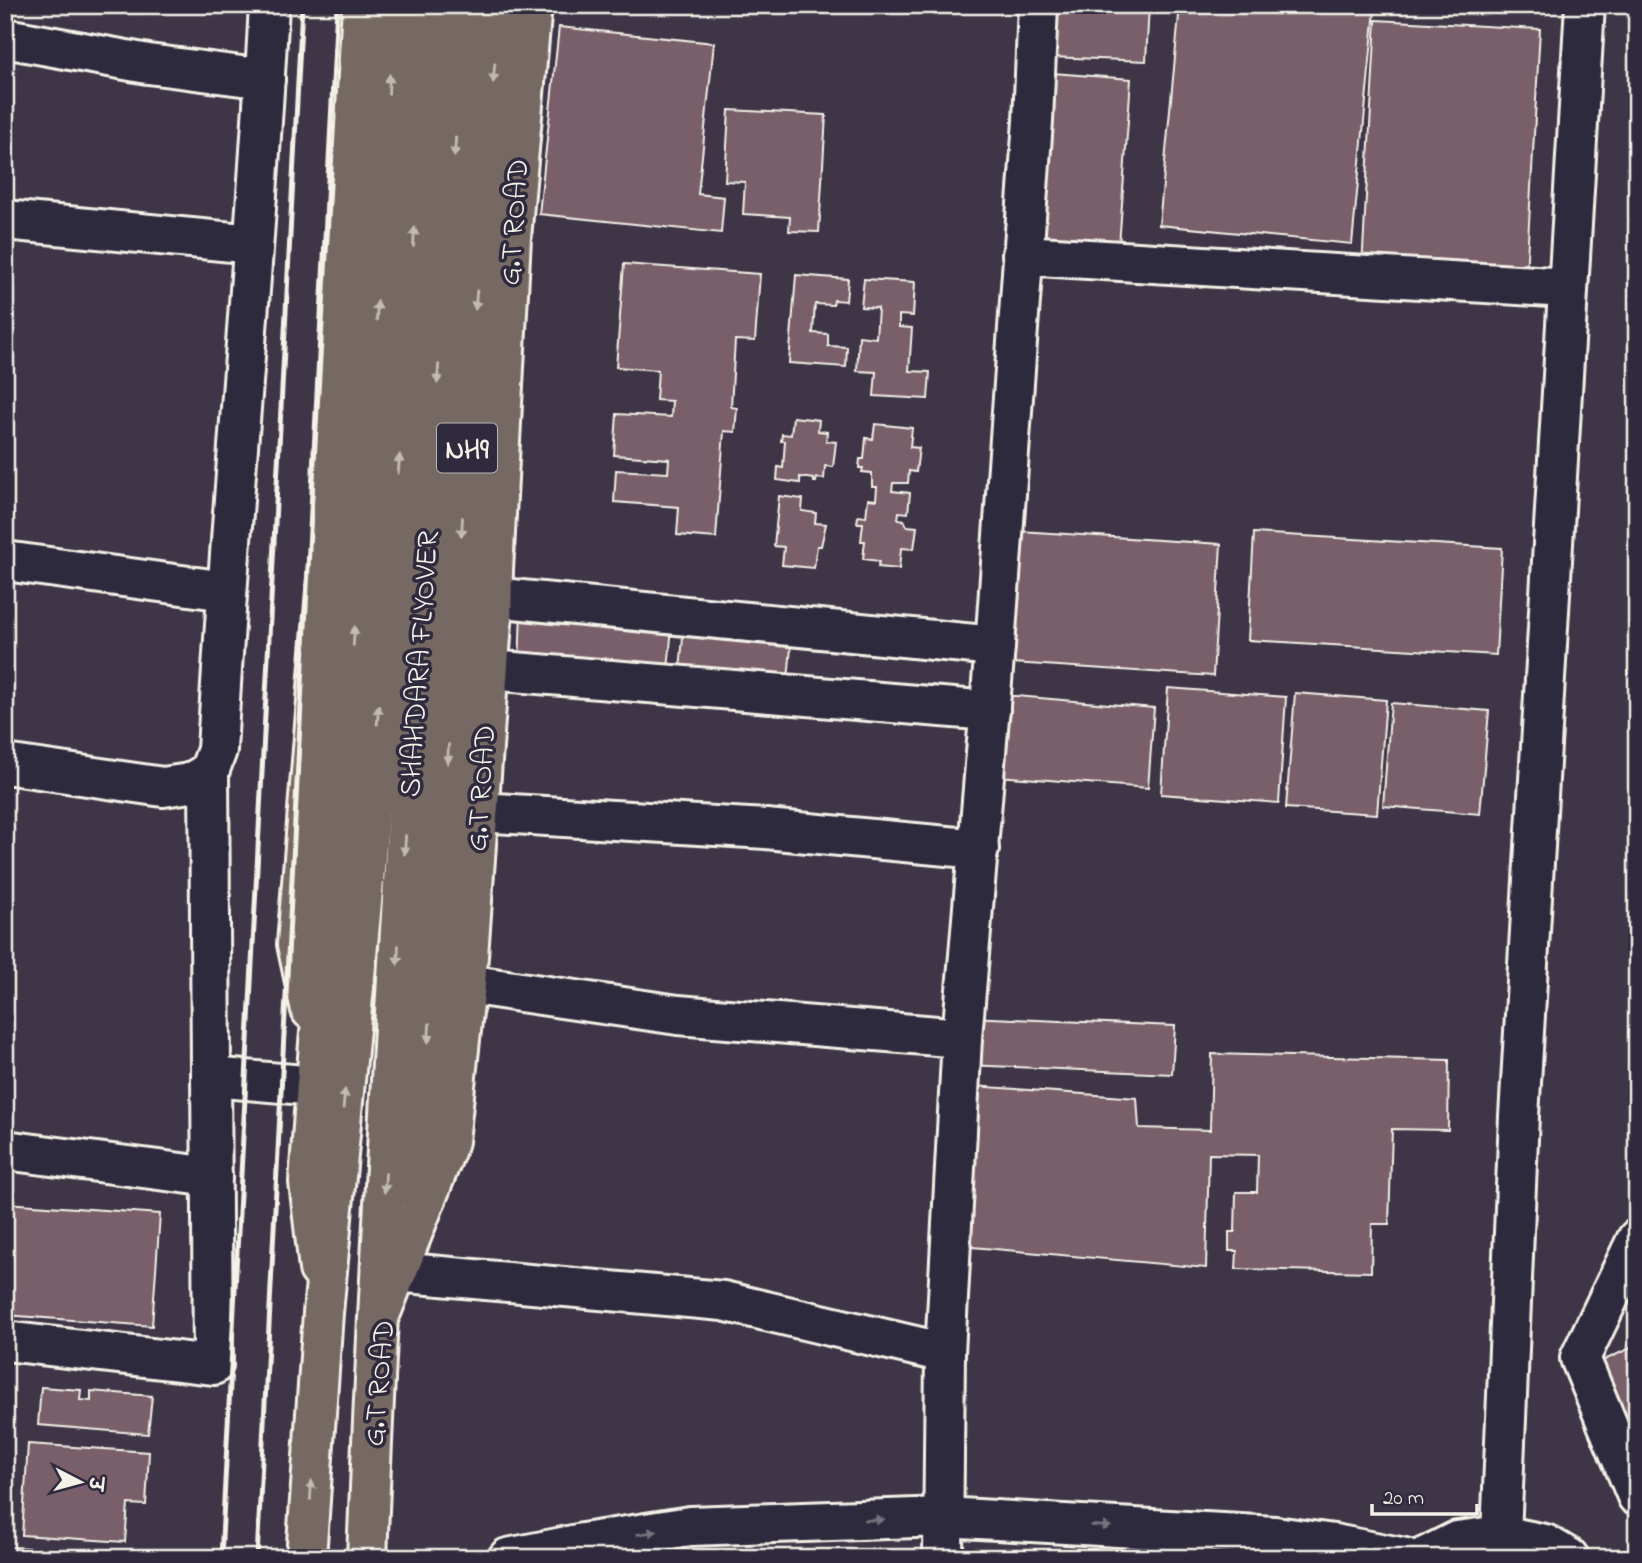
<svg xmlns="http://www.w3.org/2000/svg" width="1642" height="1563" viewBox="0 0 1642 1563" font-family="'Indie Flower','Playpen Sans Deva',sans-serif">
	<rect width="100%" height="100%" fill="#3e3546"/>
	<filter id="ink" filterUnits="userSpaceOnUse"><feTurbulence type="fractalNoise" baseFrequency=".0143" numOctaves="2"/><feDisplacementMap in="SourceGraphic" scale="14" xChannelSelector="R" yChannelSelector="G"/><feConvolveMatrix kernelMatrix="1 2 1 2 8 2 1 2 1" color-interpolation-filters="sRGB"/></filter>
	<g filter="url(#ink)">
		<g fill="#785f6a" stroke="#f4f1e8" stroke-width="2">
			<path d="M1054 5H1149L1146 61 1051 57Z"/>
			<path d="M1180 5H1335L1375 9 1352 244 1159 225Z"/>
			<path d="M1376 20 1540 29 1526 276 1362 267Z"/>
			<path d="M559 27 714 43 698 194 724 197 721 233 539 214Z"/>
			<path d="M1039 72 1131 79 1119 246 1028 239Z"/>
			<path d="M729 110 826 115 819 232 789 231 790 217 743 214 745 182 725 181Z"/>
			<path d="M624 264 760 274 755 341 735 340 731 407 737 408 735 432 724 431 716 538 677 535 679 507 614 502 616 470 668 473 669 459 614 455 617 414 671 417 672 401 656 400 658 370 616 367Z"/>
			<path d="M796 275 848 279 846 301 834 300 833 305 815 304 813 333 828 334V346L847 347 846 367 789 363Z"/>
			<path d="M864 279 915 282 913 316 899 315V327L912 328 909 371 930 372 928 399 874 396 876 372 857 371 859 336 876 338 878 308 861 307Z"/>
			<path d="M793 417 819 420 818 431 827 432 826 441 836 442 833 467 825 466 824 479 817 478 816 482H814V479L800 477V483L777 480 778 467 783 468 785 441H781L782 434 791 435Z"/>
			<path d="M875 424 912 428 910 447 919 448 916 472 909 471 908 483H893L892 491 910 493 908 513 899 512 898 519 904 520 907 526 917 527 914 549 901 548 899 569 878 567 879 561 863 559 865 541H861L863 523H857L858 516 866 517 868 499 876 500 877 487H872V473L862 472 863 468H859L860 459H864L866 438 873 439Z"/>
			<path d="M779 496 803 499 802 511 816 513 815 523 826 524 821 546H817L814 568 782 565 784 547 774 546Z"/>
			<path d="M1004 530 1221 544 1213 676 995 662Z"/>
			<path d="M1254 533 1502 548 1496 655 1248 640Z"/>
			<path d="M521 609 673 615 667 681 519 668Z"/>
			<path d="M684 626 792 636 787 691 679 681Z"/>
			<path d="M1168 688 1286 697 1279 803 1161 794Z"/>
			<path d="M1295 693 1386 700 1377 814 1286 808Z"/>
			<path d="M1004 695 1154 708 1148 788 998 776Z"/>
			<path d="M1391 703 1489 711 1480 814 1383 806Z"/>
			<path d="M968 1017 1175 1026 1172 1074 966 1065Z"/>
			<path d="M1212 1054 1449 1060 1448 1130 1392 1129 1389 1224H1372L1371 1272 1236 1269 1237 1251H1229V1232H1235L1236 1192H1257L1258 1155 1209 1154 1206 1268 961 1246 974 1086 1137 1098 1139 1128 1210 1130Z"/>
			<path d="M5 1203 160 1214 152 1326 5 1315Z"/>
			<path d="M1637 1345V1438L1602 1361Z"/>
			<path d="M41 1387 81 1390 80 1400 91 1401V1391L152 1396 148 1434 38 1425Z"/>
			<path d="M28 1444 149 1452 146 1505 128 1504 125 1542 22 1535Z"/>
			<path d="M13 1547 156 1556V1558H13Z"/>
		</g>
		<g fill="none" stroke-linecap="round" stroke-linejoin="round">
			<defs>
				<g id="minor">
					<path d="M5 38 148 64 265 79"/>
					<path d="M5 220 253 244"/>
					<path d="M1022 255 1568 288"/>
					<path d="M5 561 226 591"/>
					<path d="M492 597 995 646"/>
					<path d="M489 670 990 711"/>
					<path d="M5 764 163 787 190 783 209 772"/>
					<path d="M478 812 766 829 979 849"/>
					<path d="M466 984 678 1015 962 1038"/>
					<path d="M211 1077 316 1086"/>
					<path d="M5 1150 212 1177"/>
					<path d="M1637 1239 1580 1358 1637 1496"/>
					<path d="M396 1272 723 1301 945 1353"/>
					<path d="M5 1341 213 1365 209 772 217 750C231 501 256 254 269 5"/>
					<path d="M1501 1535 1519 1116 1585 5"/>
					<path d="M508 1558 583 1543 690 1526 944 1517 1275 1536 1334 1544 1405 1558"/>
					<path d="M943 1558 945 1353 962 1038 995 646 1033 121 1038 5"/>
					<path d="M1423 1558 1457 1541 1501 1535 1545 1544 1569 1558"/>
				</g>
				<g id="major">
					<path d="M311 1010 297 944 333 505 362 5"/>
					<path d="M417 1192 440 891 474 330 500 5"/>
					<path d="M319 1269 309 1182 319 1043 336 875 375 345 393 5"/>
					<path d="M382 1310 449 1141 466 984 492 622 493 570 511 238 532 5"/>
				</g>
				<g id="highway">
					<path d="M306 1558 323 1313 364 881 406 386 428 5"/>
					<path d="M367 1558C388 1040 427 522 465 5"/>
				</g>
			</defs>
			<use href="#minor" stroke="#f4f1e8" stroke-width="44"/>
			<use href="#major" stroke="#f4f1e8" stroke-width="44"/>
			<use href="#highway" stroke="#f4f1e8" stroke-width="44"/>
			<use href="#minor" stroke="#2f2a3d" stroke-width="38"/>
			<use href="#major" stroke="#766964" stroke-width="38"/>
			<use href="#highway" stroke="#766964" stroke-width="38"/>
			<g stroke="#f4f1e8" stroke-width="5">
				<path d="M221 1558 302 5"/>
				<path d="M257 1558 337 5"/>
			</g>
		</g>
		<defs><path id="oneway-solid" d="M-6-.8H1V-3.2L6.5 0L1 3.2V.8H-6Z" transform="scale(1.75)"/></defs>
		<g fill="#c2bbb3">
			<use href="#oneway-solid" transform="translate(494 73) rotate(95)"/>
			<use href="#oneway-solid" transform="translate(389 84) rotate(-87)"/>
			<use href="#oneway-solid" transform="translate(455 147) rotate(94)"/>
			<use href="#oneway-solid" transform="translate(414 237) rotate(-87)"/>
			<use href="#oneway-solid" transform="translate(476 300) rotate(95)"/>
			<use href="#oneway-solid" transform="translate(377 311) rotate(-87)"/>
			<use href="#oneway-solid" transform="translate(438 374) rotate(94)"/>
			<use href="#oneway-solid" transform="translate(399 464) rotate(-85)"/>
			<use href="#oneway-solid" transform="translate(462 527) rotate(93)"/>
			<use href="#oneway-solid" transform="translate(354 636) rotate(-86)"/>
			<use href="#oneway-solid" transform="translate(378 715) rotate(-85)"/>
			<use href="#oneway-solid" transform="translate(448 754) rotate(93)"/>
			<use href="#oneway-solid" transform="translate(405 845) rotate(94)"/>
			<use href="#oneway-solid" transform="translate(398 955) rotate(93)"/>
			<use href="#oneway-solid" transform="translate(429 1033) rotate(94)"/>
			<use href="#oneway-solid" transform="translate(344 1099) rotate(-85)"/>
			<use href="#oneway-solid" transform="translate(385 1183) rotate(93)"/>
			<use href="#oneway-solid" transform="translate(311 1490) rotate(-86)"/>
		</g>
		<g fill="#747079">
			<use href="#oneway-solid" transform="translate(874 1520) rotate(-2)"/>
			<use href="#oneway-solid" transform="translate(1101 1526) rotate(3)"/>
			<use href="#oneway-solid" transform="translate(647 1533) rotate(-9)"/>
		</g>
	</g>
	<g text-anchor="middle" stroke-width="7" stroke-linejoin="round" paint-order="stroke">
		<rect fill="#2f2a3d" stroke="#b9b5b5" stroke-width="2" x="437" y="423.5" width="60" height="49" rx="5"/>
		<g font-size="28" font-weight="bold" fill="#f4f1e8">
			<text x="467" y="458">NH9</text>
		</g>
		<g font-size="30" fill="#f4f1e8" stroke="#2f2a3d">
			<text transform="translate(513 222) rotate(-86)" y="10">G.T ROAD</text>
			<text transform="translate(418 664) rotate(-86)" y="10">SHAHDARA FLYOVER</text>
			<text transform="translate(480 788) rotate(-86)" y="10">G.T ROAD</text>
			<text transform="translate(378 1383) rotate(-85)" y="10">G.T ROAD</text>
		</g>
	</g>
	<rect width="1642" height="1563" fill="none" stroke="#2f2a3d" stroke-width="28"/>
	<rect x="14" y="14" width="1614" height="1535" fill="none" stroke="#f4f1e8" stroke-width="2.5" filter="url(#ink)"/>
	<g transform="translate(80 1482) rotate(96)" stroke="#2f2a3d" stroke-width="5" paint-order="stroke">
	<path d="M0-5L12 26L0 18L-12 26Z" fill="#f4f1e8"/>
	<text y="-10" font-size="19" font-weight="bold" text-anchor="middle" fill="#f4f1e8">उ</text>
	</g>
	<path d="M1372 1504v10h105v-10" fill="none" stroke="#f4f1e8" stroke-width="3.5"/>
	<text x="1383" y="1504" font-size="21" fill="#f4f1e8" stroke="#2f2a3d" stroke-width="5" paint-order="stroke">20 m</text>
</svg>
